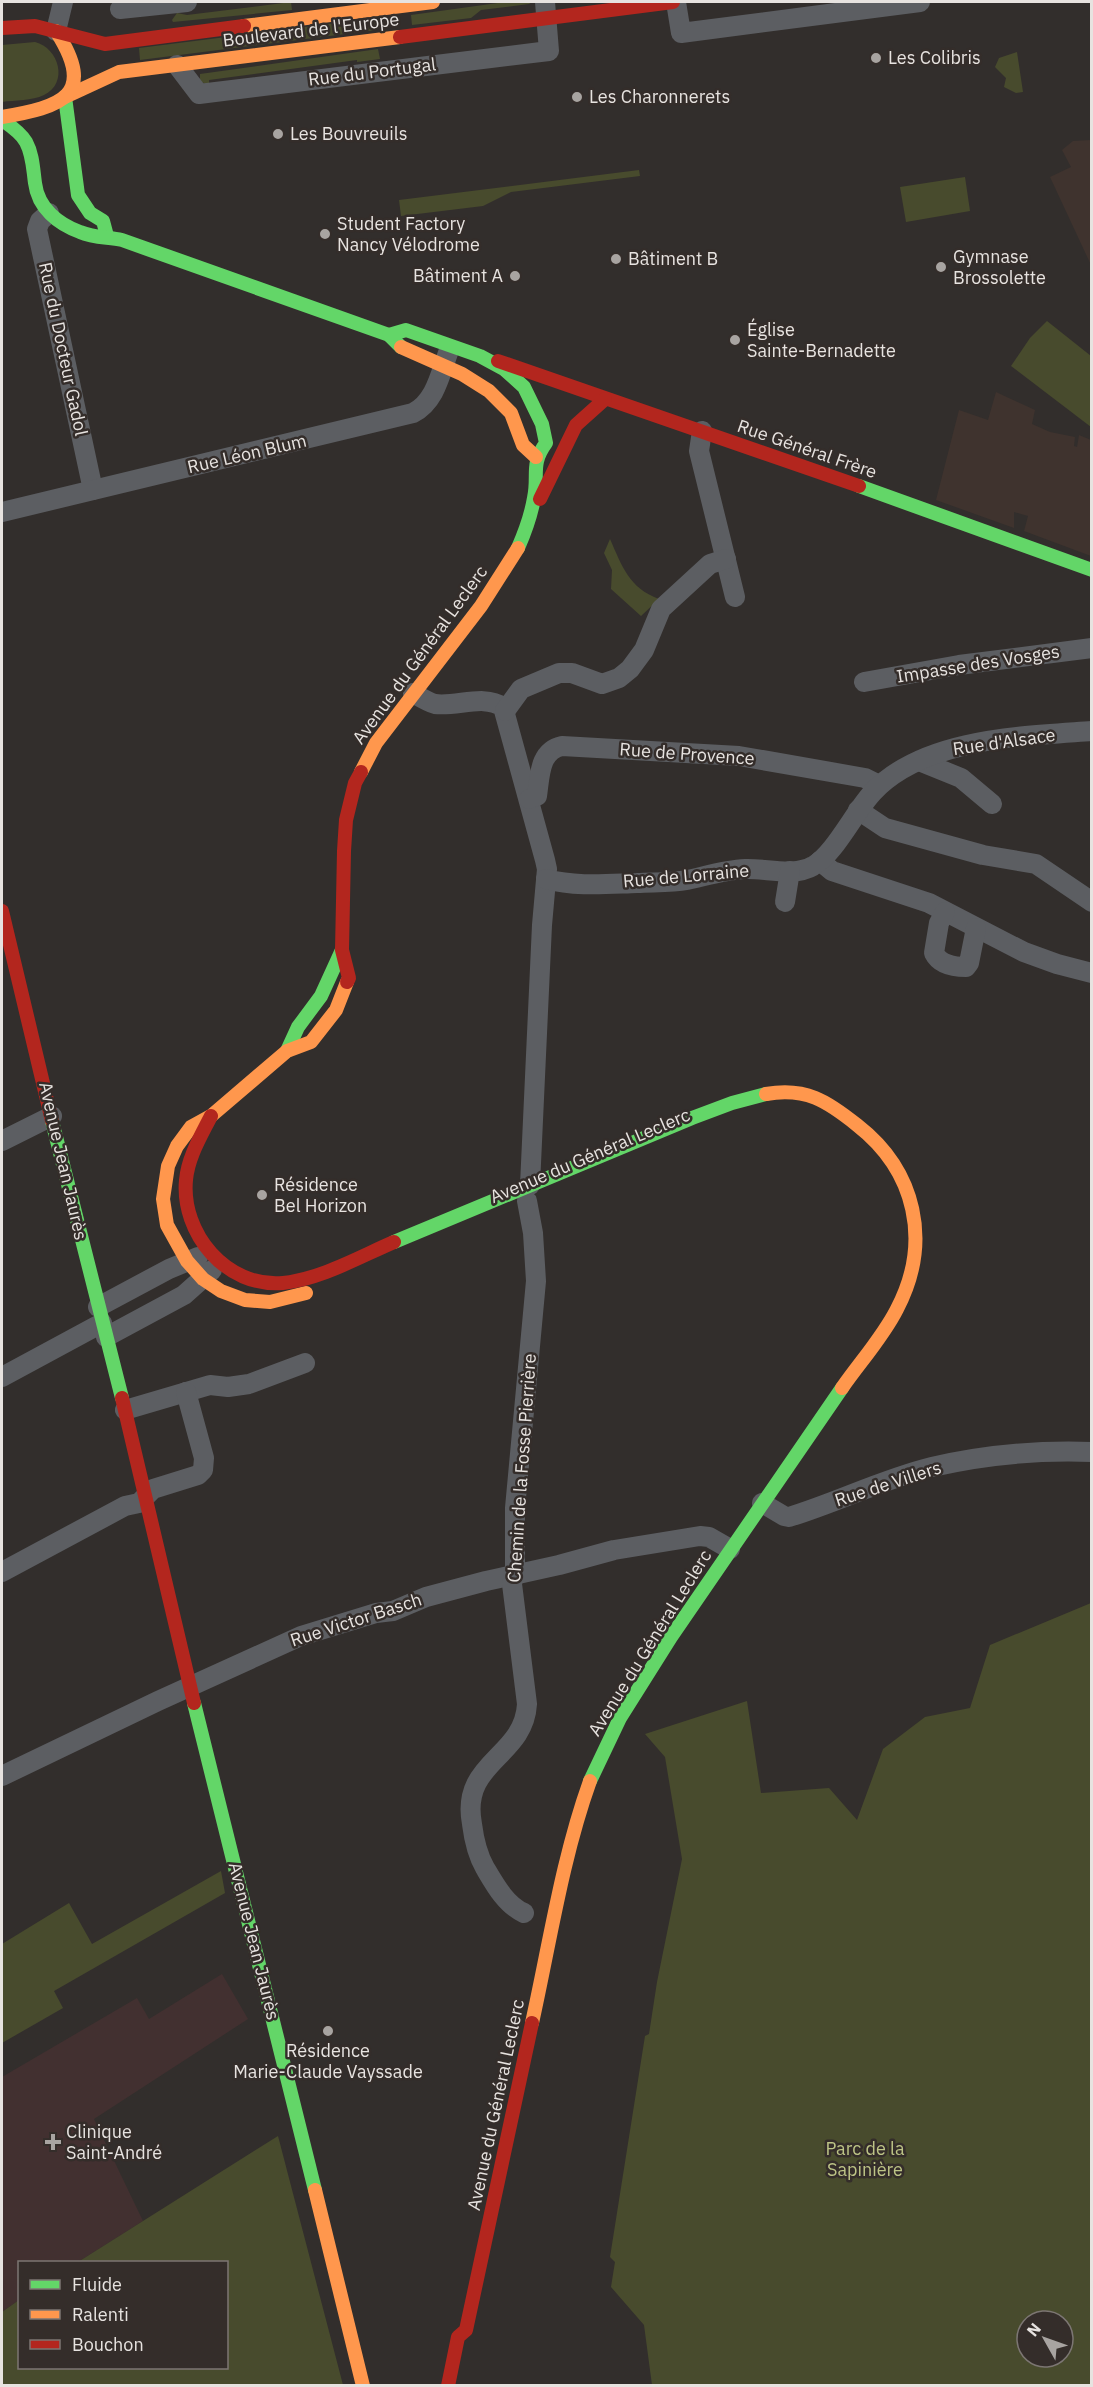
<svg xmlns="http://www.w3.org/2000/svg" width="1093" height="2387" viewBox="0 0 1093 2387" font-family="'IBM Plex Sans',sans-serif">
	<rect width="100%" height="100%" fill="#322e2c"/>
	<g fill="#3f332e">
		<path d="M1091 140H1092L1091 265 1050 177 1071 167 1062 150 1073 141Z"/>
		<path d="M996 392 1035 410 1032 424 1050 432 1075 437 1074 446 1077 447 1079 435 1091 440V556L1024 531 1028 516 1014 512V528L936 500 959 410 988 420Z"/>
	</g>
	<path fill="#423030" d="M222 1974 248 2019 94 2119 143 2221 78 2262H20L19 2300 2 2312V2077L137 1998 149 2019Z"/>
	<g fill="#484b2d" fill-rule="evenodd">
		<path d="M291 2 292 10 173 22 172 20 177 13 187 15Z"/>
		<path d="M505 2H532L529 4 481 10 471 18 412 25 411 15Z"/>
		<path d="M375 18 377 30 140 60 139 48Z"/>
		<path d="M35 42C59 48 69 83 44 95 32 101 15 100 2 102V45Z"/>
		<path d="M378 49 380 59 357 62V60L209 80V86L200 81V74Z"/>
		<path d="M1017 52 1023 92 1016 93 1004 87 1006 78 995 67 999 58Z"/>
		<path d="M639 170 640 176 511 192 483 206 401 216 399 200Z"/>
		<path d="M965 177 970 211 906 222 900 187Z"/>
		<path d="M1047 321 1091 356V427L1011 366 1030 338Z"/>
		<path d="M610 539C622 566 629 588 659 599L641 616 611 589 612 570 604 553Z"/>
		<path d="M1091 1603V2385H652L644 2325 611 2287 615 2262 610 2257 645 2036 649 2034 657 1982 682 1859 665 1757 645 1734 747 1701 761 1793 829 1788 857 1820 883 1749 925 1717 970 1708 990 1645ZM1027 2321H1063V2357H1027Z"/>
		<path d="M221 1871 225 1893 54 1991 63 2008 2 2043V1944L69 1903 92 1944Z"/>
		<path d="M278 2136 343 2385H2V2312L19 2300 20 2368H226V2262H78Z"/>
	</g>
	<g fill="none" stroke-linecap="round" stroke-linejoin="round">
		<g stroke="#5c5e62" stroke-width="20">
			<path d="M676 2 681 33 920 2"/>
			<path d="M120 9 187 2"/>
			<path d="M56 31 63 2"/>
			<path d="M177 65 199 94 549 51 545 2"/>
			<path d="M49 213 40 221 37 229 93 490"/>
			<path d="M702 431 699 451 735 597"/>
			<path d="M2 512 413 413C435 402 440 375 448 353"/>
			<path d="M864 682 959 665 1092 648"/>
			<path d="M413 693C420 697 428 702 435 704 457 707 484 694 503 707L545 860 547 869 542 925 530 1185"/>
			<path d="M505 711 521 689 559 673H572L602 684 619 678 630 669 644 650 661 609 710 564 726 559"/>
			<path d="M919 761 961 778 992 804"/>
			<path d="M529 799 537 796C540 776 539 751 562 746L739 756 865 778 879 785"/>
			<path d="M858 810 885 828 983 855 1036 864 1092 902"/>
			<path d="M820 861 832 871 929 903 1024 952 1057 964 1092 973"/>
			<path d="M546 879C576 887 606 884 637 883 653 882 671 883 687 880 706 876 725 870 745 869 766 868 794 877 813 866 834 855 855 811 873 792 924 738 1022 736 1092 731"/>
			<path d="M785 902 790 871"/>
			<path d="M945 912 939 923 934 953C940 965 953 967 966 967L969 963 976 928"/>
			<path d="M2 1141 52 1116"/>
			<path d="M98 1307 169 1269 198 1257"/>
			<path d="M106 1337 184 1295 212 1270"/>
			<path d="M2 1377 102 1323"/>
			<path d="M125 1410 210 1385 228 1387 249 1384 305 1363"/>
			<path d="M762 1503 784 1516 789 1517C838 1502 883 1479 932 1467 984 1455 1039 1450 1092 1452"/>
			<path d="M2 1572 125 1506 139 1503 153 1489 198 1475 203 1470 204 1458 186 1392"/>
			<path d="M2 1776 158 1701 301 1636 376 1613 393 1611 426 1597 486 1581 559 1565 614 1550 700 1536 709 1537 730 1549"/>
			<path d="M524 1913C506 1905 495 1885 485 1868 477 1854 474 1840 472 1824 460 1761 524 1758 527 1704L512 1584 515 1568V1508L536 1281 533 1233 527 1201"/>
		</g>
		<g stroke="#63d668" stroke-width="14">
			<path d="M65 97 78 195 90 213 103 221 107 236"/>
			<path d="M2 120C11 126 21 133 26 142 33 155 33 169 35 183 38 208 58 224 80 232 94 238 108 237 122 240L389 335 401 347"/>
			<path d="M389 335 406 330 480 356 504 369 524 387 542 424 546 443C530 465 539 474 534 498 531 516 525 532 518 548"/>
			<path d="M859 486 1092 570"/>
			<path d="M287 1051 298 1027 321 996 342 950"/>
			<path d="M52 1121 122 1398"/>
			<path d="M394 1242 692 1118 732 1103 766 1094"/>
			<path d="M194 1703 315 2190"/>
			<path d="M590 1781 620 1718 671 1637 842 1388"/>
		</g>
		<g stroke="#ff974d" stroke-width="14">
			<path d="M244 26 433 2"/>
			<path d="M65 97 119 72 400 37"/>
			<path d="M2 117C61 107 98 96 56 31"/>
			<path d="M401 347 462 374 489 391 511 413 523 445 536 457"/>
			<path d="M361 772 376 743 481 606 518 548"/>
			<path d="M766 1094C806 1087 827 1101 857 1125 916 1171 932 1242 897 1309 883 1337 860 1362 842 1388"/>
			<path d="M306 1293 270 1302 245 1300 221 1291 203 1279 187 1261 167 1225 163 1199 168 1166 177 1146 191 1127 211 1116 287 1051 311 1042 336 1010 347 982"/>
			<path d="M532 2023C550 1942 562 1859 590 1781"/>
			<path d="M315 2190 363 2386"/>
		</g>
		<g stroke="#b3261e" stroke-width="14">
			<path d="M2 28 35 26 105 44 244 26"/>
			<path d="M400 37 673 2"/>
			<path d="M498 361 859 486"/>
			<path d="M540 499 576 425 605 399"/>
			<path d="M2 911 52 1121"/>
			<path d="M347 982 349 978 342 950 344 851 346 820 355 783 361 772"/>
			<path d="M211 1116C201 1136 188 1157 186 1180 181 1233 226 1288 283 1283 321 1279 359 1257 394 1242"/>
			<path d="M122 1398 194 1703"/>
			<path d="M448 2386 458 2337 466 2330 532 2023"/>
		</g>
	</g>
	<g fill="#a8a4a1" stroke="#342d2a" stroke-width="2">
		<circle cx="876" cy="58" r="6"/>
		<circle cx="577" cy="97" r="6"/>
		<circle cx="278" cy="134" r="6"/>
		<circle cx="325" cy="234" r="6"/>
		<circle cx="616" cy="259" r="6"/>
		<circle cx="941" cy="267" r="6"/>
		<circle cx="515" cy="276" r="6"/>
		<circle cx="735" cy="340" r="6"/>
		<circle cx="262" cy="1195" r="6"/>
		<circle cx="328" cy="2031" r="6"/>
		<path d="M50 2133h6v6h6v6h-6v6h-6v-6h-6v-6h6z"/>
	</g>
	<g text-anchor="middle" stroke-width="5" stroke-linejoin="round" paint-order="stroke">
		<g font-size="18" fill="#e7e3e0" stroke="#342d2a">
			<text transform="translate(311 30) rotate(-7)" y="6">Boulevard de l'Europe</text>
			<text transform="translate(372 72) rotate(-7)" y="6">Rue du Portugal</text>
			<text transform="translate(63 349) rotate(78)" y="6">Rue du Docteur Gadol</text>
			<text transform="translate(807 449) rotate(19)" y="6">Rue Général Frère</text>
			<text transform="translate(247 454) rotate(-13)" y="6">Rue Léon Blum</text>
			<text transform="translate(420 655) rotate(-54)" y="6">Avenue du Général Leclerc</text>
			<text transform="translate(978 664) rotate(-9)" y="6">Impasse des Vosges</text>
			<text transform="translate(1004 742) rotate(-8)" y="6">Rue d'Alsace</text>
			<text transform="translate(687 754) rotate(4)" y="6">Rue de Provence</text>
			<text transform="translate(686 876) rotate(-5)" y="6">Rue de Lorraine</text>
			<text transform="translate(590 1156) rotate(-23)" y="6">Avenue du Général Leclerc</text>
			<text transform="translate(63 1161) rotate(77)" y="6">Avenue Jean Jaurès</text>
			<text transform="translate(522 1468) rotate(-86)" y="6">Chemin de la Fosse Pierrière</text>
			<text transform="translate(888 1484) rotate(-18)" y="6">Rue de Villers</text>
			<text transform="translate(356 1620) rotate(-18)" y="6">Rue Victor Basch</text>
			<text transform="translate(650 1643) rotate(-58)" y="6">Avenue du Général Leclerc</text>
			<text transform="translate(254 1941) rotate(76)" y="6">Avenue Jean Jaurès</text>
			<text transform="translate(496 2105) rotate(-78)" y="6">Avenue du Général Leclerc</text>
		</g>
		<g font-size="18" fill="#e7e3e0" stroke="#342d2a" text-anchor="start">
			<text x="888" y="64">Les Colibris</text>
			<text x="589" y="103">Les Charonnerets</text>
			<text x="290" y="140">Les Bouvreuils</text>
			<text x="337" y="230">Student Factory<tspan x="337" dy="21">Nancy Vélodrome</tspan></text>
			<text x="953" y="263">Gymnase<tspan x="953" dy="21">Brossolette</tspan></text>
			<text x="628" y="265">Bâtiment B</text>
			<text x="503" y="282" text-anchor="end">Bâtiment A</text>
			<text x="747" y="336">Église<tspan x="747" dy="21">Sainte-Bernadette</tspan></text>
			<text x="274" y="1191">Résidence<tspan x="274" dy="21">Bel Horizon</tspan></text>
			<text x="328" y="2057" text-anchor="middle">Résidence<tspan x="328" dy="21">Marie-Claude Vayssade</tspan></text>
			<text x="66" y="2138">Clinique<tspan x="66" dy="21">Saint-André</tspan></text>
		</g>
		<g font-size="18" fill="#bdc486" stroke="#342d2a">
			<text x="865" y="2155">Parc de la<tspan x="865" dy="21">Sapinière</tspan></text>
		</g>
	</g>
	<rect width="1093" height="2387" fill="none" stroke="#e7e3e0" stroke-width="6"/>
	<rect x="18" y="2261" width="210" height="108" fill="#342d2a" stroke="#7c7673" stroke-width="1.5"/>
	<rect x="30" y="2280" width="30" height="9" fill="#63d668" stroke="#7c7673" stroke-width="1.5"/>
	<text x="72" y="2291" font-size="18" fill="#e7e3e0">Fluide</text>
	<rect x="30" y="2310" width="30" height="9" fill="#ff974d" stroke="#7c7673" stroke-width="1.5"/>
	<text x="72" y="2321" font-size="18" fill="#e7e3e0">Ralenti</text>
	<rect x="30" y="2340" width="30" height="9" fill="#b3261e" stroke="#7c7673" stroke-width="1.5"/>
	<text x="72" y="2351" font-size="18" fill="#e7e3e0">Bouchon</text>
	<g transform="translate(1045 2339) rotate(310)"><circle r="28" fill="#342d2a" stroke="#7c7673" stroke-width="1.5"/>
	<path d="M0-4.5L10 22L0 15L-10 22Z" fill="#a8a4a1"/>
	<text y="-9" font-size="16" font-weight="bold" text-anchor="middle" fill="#e7e3e0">N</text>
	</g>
</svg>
